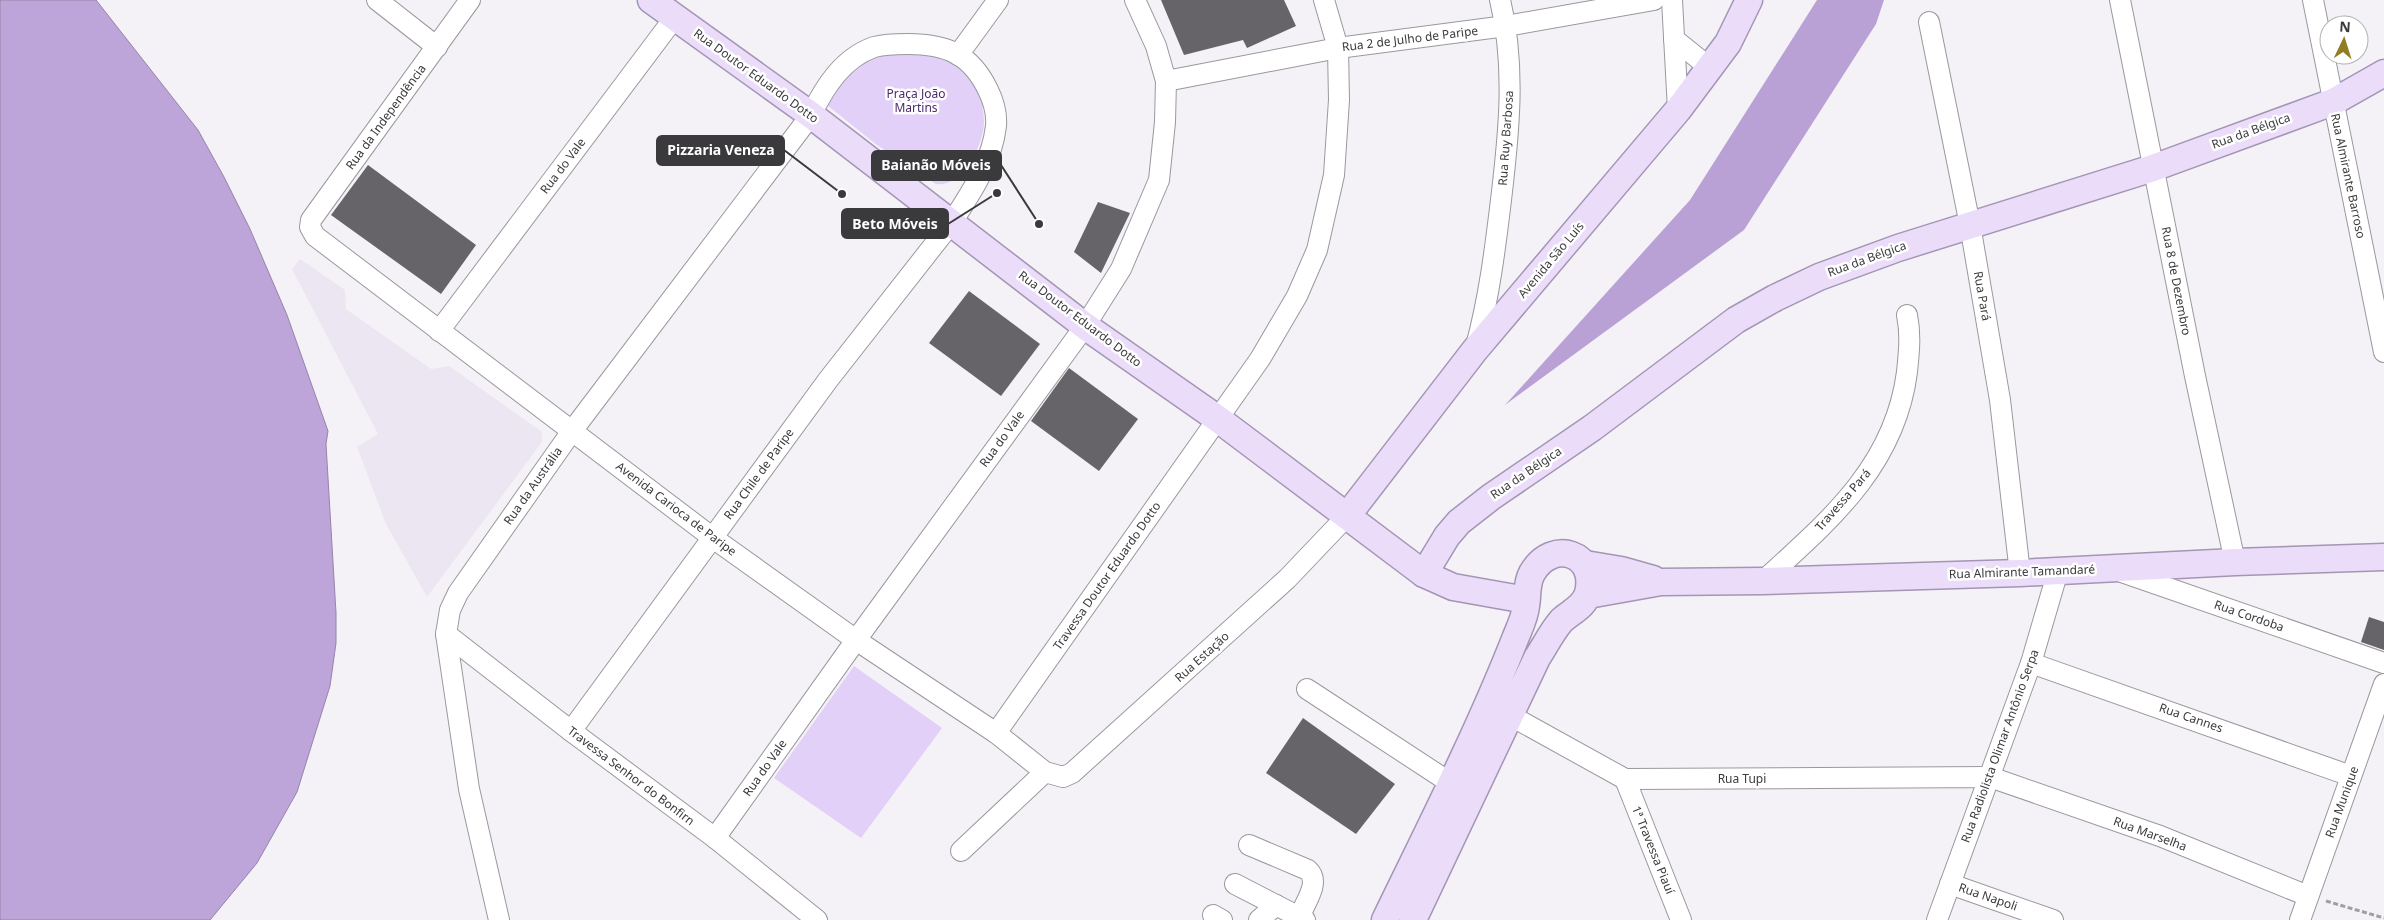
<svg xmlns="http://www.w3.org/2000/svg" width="2384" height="920" viewBox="0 0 2384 920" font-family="'Noto Sans',sans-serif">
	<rect width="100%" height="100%" fill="#f4f2f7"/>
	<path fill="#ebe6f2" d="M300 259 345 290 346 309 431 369 449 366 542 432V442L427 597 386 524 357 447 378 434 292 269Z"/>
	<g fill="#e2d0f8">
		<path d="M919 40C931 48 960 63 968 72 979 85 984 106 984 123 983 146 962 188 936 184L877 145 827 105 851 56Z"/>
		<path d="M854 666 942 728 861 838 774 778Z"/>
	</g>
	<path fill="#b9a1d6" d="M1817 0H1884L1876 24 1744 230 1505 405 1690 200Z"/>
	<path fill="#bda4d9" stroke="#9684aa" d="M0 0H96L198 130 224 177 250 229 287 315 328 431 326 444 336 613V643L330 686 297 792 257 863 210 920H0Z"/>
	<g fill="#666469">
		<path d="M1161 0H1284L1296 26 1247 48 1243 40 1184 55Z"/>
		<path d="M368 165 476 245 441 294 331 215Z"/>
		<path d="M1098 202 1130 213 1101 273 1074 252Z"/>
		<path d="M969 291 1040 344 1001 396 929 343Z"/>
		<path d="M1069 368 1138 419 1099 471 1031 421Z"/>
		<path d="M2369 617 2384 622V650L2361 642Z"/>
		<path d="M1303 718 1395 784 1356 834 1266 773Z"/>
	</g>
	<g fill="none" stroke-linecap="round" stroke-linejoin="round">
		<defs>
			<g id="minor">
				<path d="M377 0 437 47"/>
				<path d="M470 0 311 220 310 227 315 236 713 538 856 640 996 733 1045 772 1063 777 1072 773 1287 579 1347 516"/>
				<path d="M1672 0 1678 110"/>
				<path d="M2120 0 2195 376 2235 562"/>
				<path d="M2313 0 2384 352"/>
				<path d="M1929 22 1970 225 2000 400 2020 573"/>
				<path d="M1674 39 1710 68"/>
				<path d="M958 55 998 0"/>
				<path d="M1166 81 1338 48 1506 26 1654 0"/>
				<path d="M439 331 675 17"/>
				<path d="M1476 346C1489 298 1495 250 1501 200 1509 133 1516 66 1500 0"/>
				<path d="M2119 571 2384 663"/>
				<path d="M1763 581C1829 521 1895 466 1907 372 1909 352 1911 335 1907 315"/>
				<path d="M446 634 571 731 715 838 817 920"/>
				<path d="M2031 663 2351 776"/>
				<path d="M1307 689 1452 784"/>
				<path d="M1511 716 1625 779 1990 777 2160 836 2308 896"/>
				<path d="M996 733 1260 359 1297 296 1317 250 1334 175 1339 100 1338 48 1324 0"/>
				<path d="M1625 779 1681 920"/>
				<path d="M715 838 856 640 1085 326 1121 269 1159 180 1165 122 1166 81 1156 46 1135 0"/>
				<path d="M1249 845 1308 870C1321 882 1305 903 1299 917"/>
				<path d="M961 851 1045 772"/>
				<path d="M1235 884 1305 920"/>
				<path d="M1950 884 2053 920"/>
				<path d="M1213 915 1222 920"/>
				<path d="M499 920 469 789 446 634 450 610 458 593 572 431 811 115C825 86 843 58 874 47 885 44 897 44 908 44 946 44 971 54 988 90 993 100 997 114 996 126 992 162 971 193 952 222L828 380 571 731"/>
				<path d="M1259 920 1276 905"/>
				<path d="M1937 920 2031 663 2058 571"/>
				<path d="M2300 920 2384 684"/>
			</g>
			<g id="major">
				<path d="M651 0 811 115 1085 326 1218 419 1424 574 1453 587 1526 600"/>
				<path d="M1347 516 1475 350 1678 110 1728 43 1749 0"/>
				<path d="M1585 564 1621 570 1653 579"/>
				<path d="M1424 574 1447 536 1459 522 1491 497 1592 428 1736 320 1775 298 1819 277 1898 248 2153 168 2333 102 2384 73"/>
				<path d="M1588 595 1661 582 1763 581 2020 573 2235 562 2384 557"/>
				<path d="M1385 920C1430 827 1477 735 1515 639 1519 629 1525 617 1526 606 1528 595 1526 584 1532 573 1552 538 1598 553 1588 593 1585 606 1571 612 1562 620 1552 631 1545 646 1537 658L1413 920"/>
			</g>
		</defs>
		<use href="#minor" stroke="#9a989d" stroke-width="22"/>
		<use href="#major" stroke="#a495b5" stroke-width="29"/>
		<path stroke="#a09ea2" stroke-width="3" stroke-dasharray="5 2.5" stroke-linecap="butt" d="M2326 901 2384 918"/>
		<use href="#minor" stroke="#fff" stroke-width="20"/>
		<use href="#major" stroke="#ebddfa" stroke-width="26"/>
	</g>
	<g text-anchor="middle" stroke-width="5" stroke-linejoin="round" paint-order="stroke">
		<g font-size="12" fill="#3a393b" stroke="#fff">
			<text transform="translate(1410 39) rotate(-7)" y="4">Rua 2 de Julho de Paripe</text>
			<text transform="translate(756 76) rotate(36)" y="4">Rua Doutor Eduardo Dotto</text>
			<text transform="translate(386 117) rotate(-54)" y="4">Rua da Independência</text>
			<text transform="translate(2251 131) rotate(-20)" y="4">Rua da Bélgica</text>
			<text transform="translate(1506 138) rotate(-86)" y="4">Rua Ruy Barbosa</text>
			<text transform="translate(563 166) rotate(-53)" y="4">Rua do Vale</text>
			<text transform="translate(2348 176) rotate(78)" y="4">Rua Almirante Barroso</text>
			<text transform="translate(1867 259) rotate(-20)" y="4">Rua da Bélgica</text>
			<text transform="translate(1551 260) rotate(-50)" y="4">Avenida São Luís</text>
			<text transform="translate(2176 281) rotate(79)" y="4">Rua 8 de Dezembro</text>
			<text transform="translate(1982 296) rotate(80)" y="4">Rua Pará</text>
			<text transform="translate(1080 319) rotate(37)" y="4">Rua Doutor Eduardo Dotto</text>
			<text transform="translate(1002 439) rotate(-54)" y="4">Rua do Vale</text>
			<text transform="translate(1526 473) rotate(-34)" y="4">Rua da Bélgica</text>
			<text transform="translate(759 474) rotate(-54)" y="4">Rua Chile de Paripe</text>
			<text transform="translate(533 486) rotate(-55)" y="4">Rua da Austrália</text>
			<text transform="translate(1843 500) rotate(-49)" y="4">Travessa Pará</text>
			<text transform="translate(676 509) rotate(37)" y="4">Avenida Carioca de Paripe</text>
			<text transform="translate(2022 572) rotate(-2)" y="4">Rua Almirante Tamandaré</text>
			<text transform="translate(1107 576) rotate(-55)" y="4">Travessa Doutor Eduardo Dotto</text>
			<text transform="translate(2249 616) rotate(19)" y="4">Rua Cordoba</text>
			<text transform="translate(1202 657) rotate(-42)" y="4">Rua Estação</text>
			<text transform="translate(2191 718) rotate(19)" y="4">Rua Cannes</text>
			<text transform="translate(2000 746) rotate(-70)" y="4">Rua Radiolista Olimar Antônio Serpa</text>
			<text transform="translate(765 768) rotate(-55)" y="4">Rua do Vale</text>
			<text transform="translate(631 776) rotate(37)" y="4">Travessa Senhor do Bonfirn</text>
			<text x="1742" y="783">Rua Tupi</text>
			<text transform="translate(2342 802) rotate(-70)" y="4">Rua Munique</text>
			<text transform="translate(2150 834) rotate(20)" y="4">Rua Marselha</text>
			<text transform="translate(1653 850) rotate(68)" y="4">1ª Travessa Piauí</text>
			<text transform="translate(1988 897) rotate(19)" y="4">Rua Napoli</text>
		</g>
		<g font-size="12" fill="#4b2a6a" stroke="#fff">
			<text x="916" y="98">Praça João<tspan x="916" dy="14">Martins</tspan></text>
		</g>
	</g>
	<path fill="none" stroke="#3a393b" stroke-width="2" d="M842 194L784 150M1039 224L1001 165M997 193L948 224"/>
	<g fill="#3a393b" stroke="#fff" stroke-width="2">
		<circle cx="842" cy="194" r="5"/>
		<circle cx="1039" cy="224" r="5"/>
		<circle cx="997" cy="193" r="5"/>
	</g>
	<g fill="#3a393b" stroke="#3a393b" stroke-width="2">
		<rect x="657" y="136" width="127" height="29" rx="5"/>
		<rect x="872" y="151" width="129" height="29" rx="5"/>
		<rect x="842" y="209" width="106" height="29" rx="5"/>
	</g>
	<g font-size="14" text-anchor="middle" font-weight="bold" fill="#fff">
		<text x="721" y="155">Pizzaria Veneza</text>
		<text x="936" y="170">Baianão Móveis</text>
		<text x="895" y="229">Beto Móveis</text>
	</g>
	<g transform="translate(2344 40) rotate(4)"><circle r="24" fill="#ffffff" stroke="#b0b0b1"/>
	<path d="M0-4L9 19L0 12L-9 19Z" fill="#917d24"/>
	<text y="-8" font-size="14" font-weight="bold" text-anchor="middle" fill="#3a393b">N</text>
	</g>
</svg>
